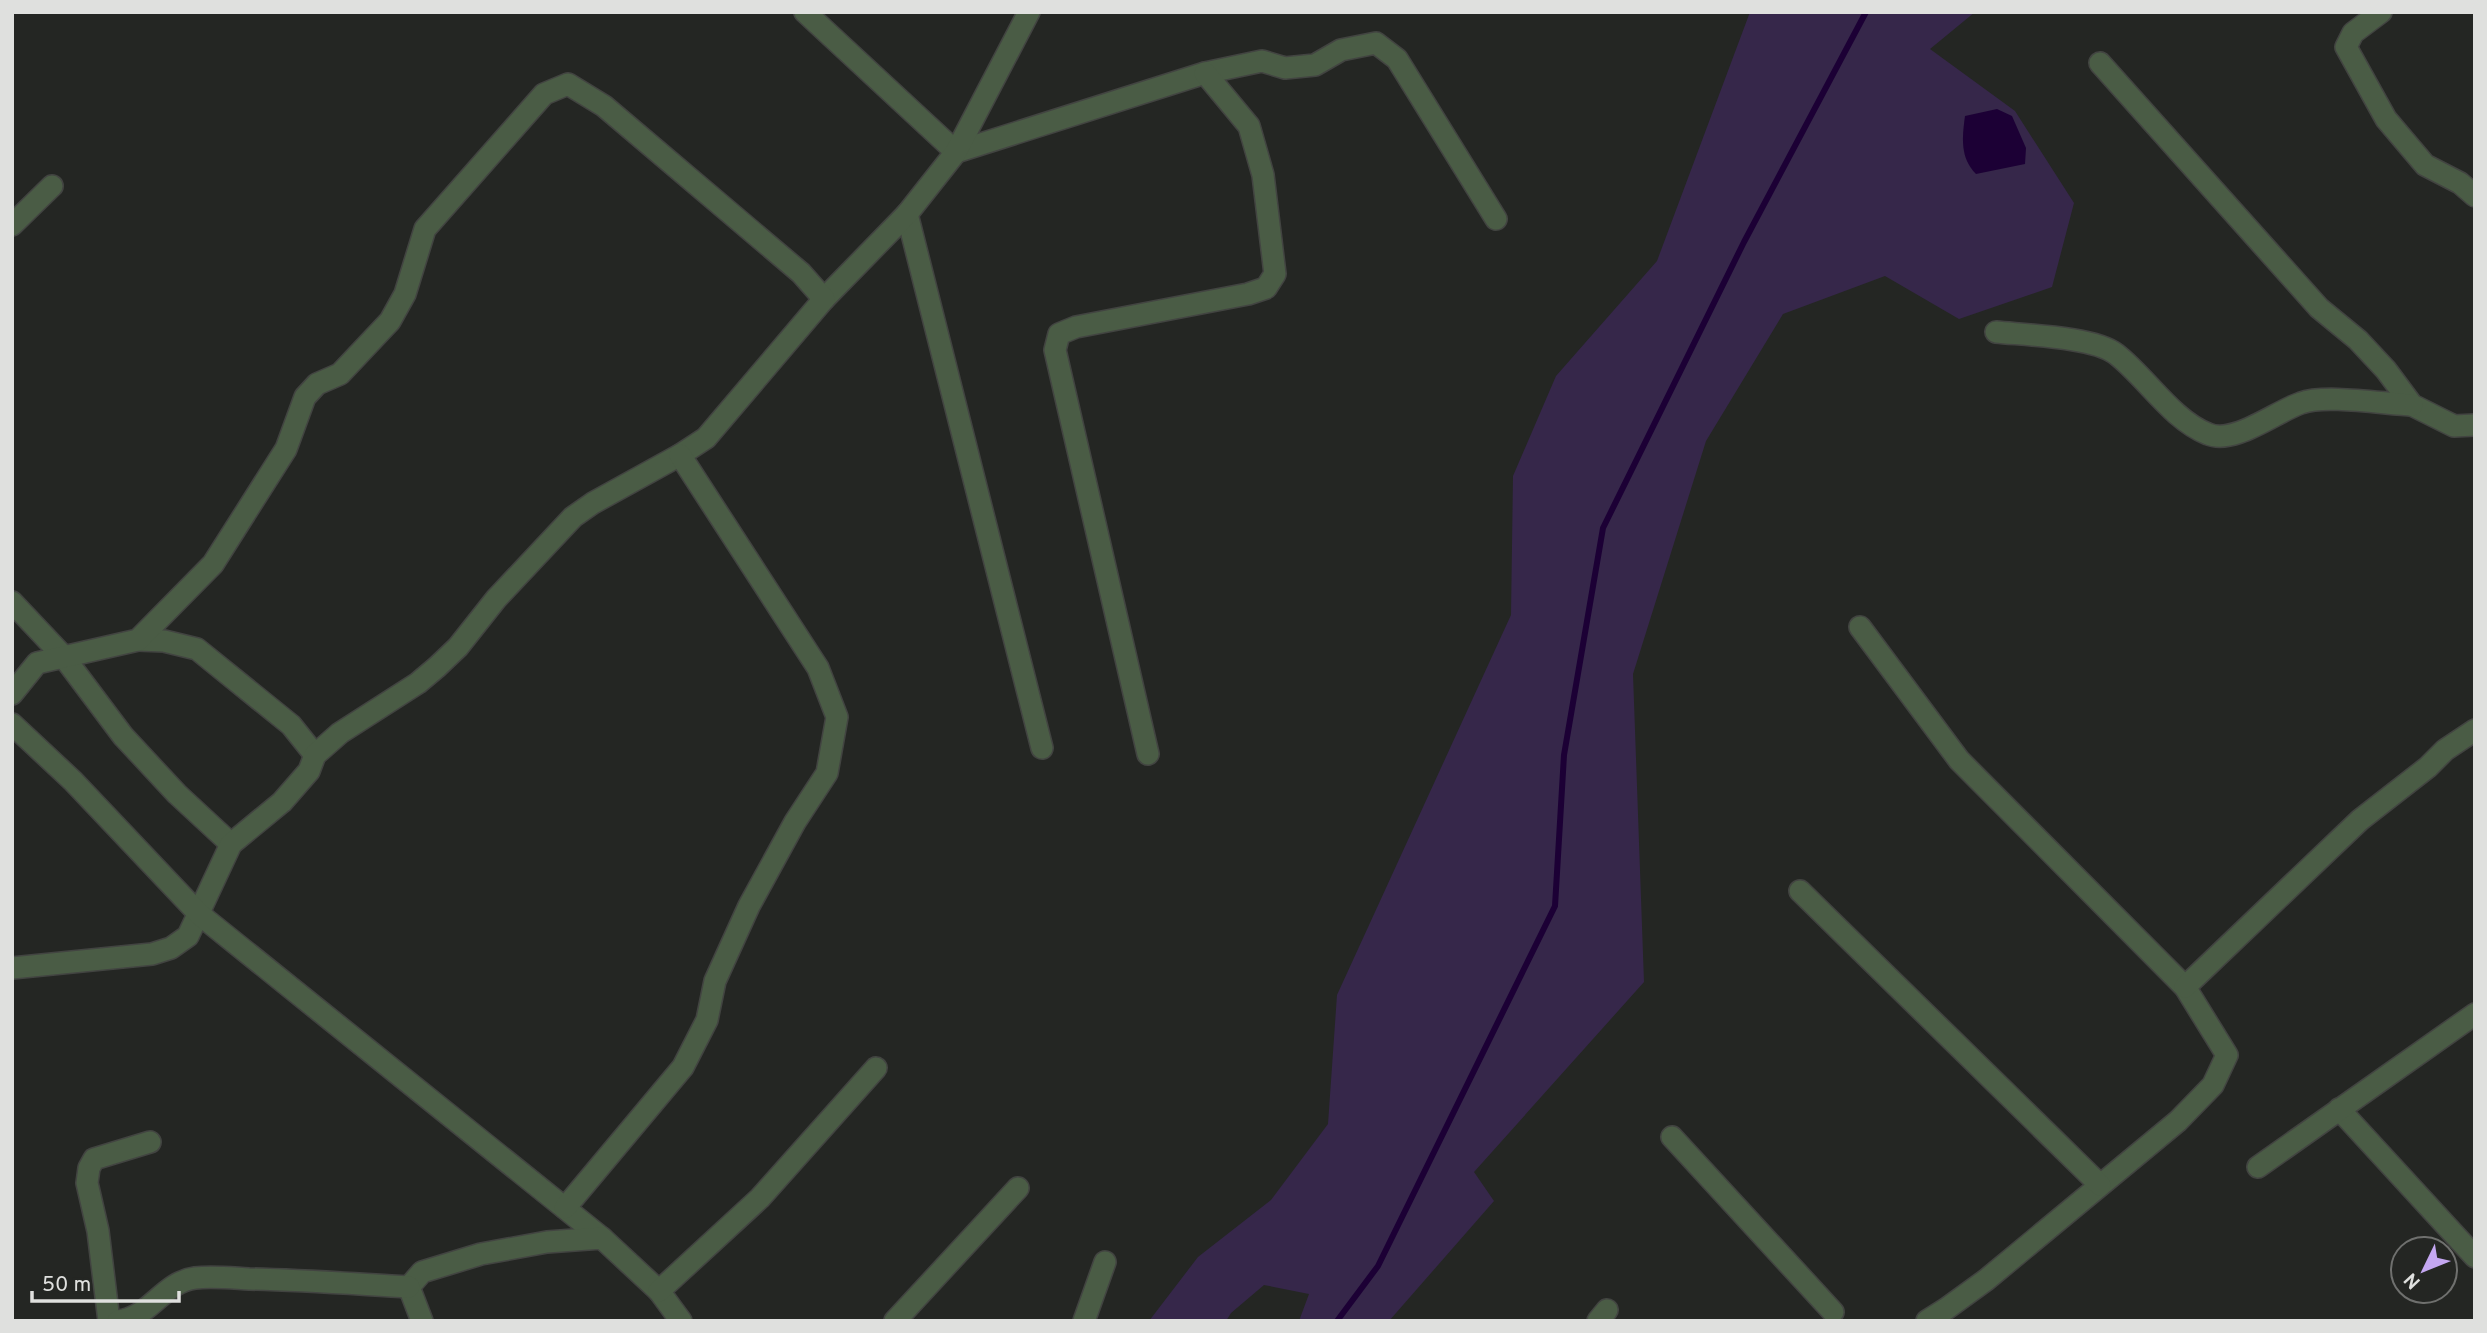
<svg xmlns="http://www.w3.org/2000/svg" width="2487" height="1333" viewBox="0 0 2487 1333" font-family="Overpass,sans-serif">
	<rect width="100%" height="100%" fill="#242623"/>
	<path fill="#36274a" d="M1750 12H1975L1930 49 2015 111 2074 203 2052 287 1959 319 1885 276 1783 314 1706 441 1633 674 1644 982 1474 1172 1494 1201 1389 1321H1299L1309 1294 1264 1285 1231 1313 1226 1321H1149L1198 1257 1271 1200 1328 1124 1337 995 1511 615 1513 476 1556 376 1657 261Z"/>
	<path fill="#1c0035" d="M1997 109 2012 116 2026 148 2025 164 1976 174C1960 158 1962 138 1965 116Z"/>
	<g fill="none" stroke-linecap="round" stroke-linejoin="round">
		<path stroke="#1c0035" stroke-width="6" d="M1337 1321 1378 1266 1555 906 1564 755 1603 528 1744 242 1866 12"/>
		<defs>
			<g id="minor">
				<path d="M805 12 956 152 1205 73 1262 61 1285 68 1315 65 1341 50 1376 43 1397 59 1496 219"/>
				<path d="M2381 12 2353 33 2346 47 2386 119 2425 165 2460 183 2475 196"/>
				<path d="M2100 63 2319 308 2358 340 2386 370 2412 405 2454 426 2475 425"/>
				<path d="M907 214 1042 748"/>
				<path d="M12 225 52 186"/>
				<path d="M824 299 907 214 956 152 1029 12"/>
				<path d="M1996 332C2025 335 2095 337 2116 354 2146 377 2172 420 2208 434 2234 445 2275 412 2301 403 2325 394 2385 404 2412 405"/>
				<path d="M12 602 63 656 123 736 177 794 231 844"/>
				<path d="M1860 627 1959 760 2185 987 2227 1055 2213 1085 2178 1121 1986 1280 1946 1309 1927 1321"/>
				<path d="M138 640 164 641 197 649 291 725 315 755"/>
				<path d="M12 694 37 663 138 640 213 564 286 449 305 397 317 384 340 374 390 321 405 294 425 229 544 94 568 84 604 106 801 273 824 299 706 438 680 455 593 503 573 517 496 599 458 647 437 667 418 683 340 733 315 755 309 771 282 802 231 844 188 936 171 948 152 954 12 968"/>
				<path d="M12 724 73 781 199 914 602 1238"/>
				<path d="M1148 754 1055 350 1059 334 1076 327 1248 294 1266 288 1275 274 1263 175 1249 126 1205 73"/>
				<path d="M1800 891 2100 1185"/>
				<path d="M2185 987 2360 820 2428 767 2445 750 2475 730"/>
				<path d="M2339 1109 2475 1257"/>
				<path d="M1672 1137 1833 1312"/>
				<path d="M2258 1167 2475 1014"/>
				<path d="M565 1208 683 1067 707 1020 715 981 749 906 795 822 827 773 837 717 818 668 680 455"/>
				<path d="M409 1287 422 1272 481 1254 547 1242 602 1238 659 1291 681 1321"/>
				<path d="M409 1287 422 1321"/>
				<path d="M659 1291 760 1198 876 1068"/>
				<path d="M109 1321 98 1231 87 1183 89 1168 94 1159 150 1142"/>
				<path d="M118 1321C150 1318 163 1282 195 1278 212 1276 231 1278 249 1279 302 1280 355 1284 409 1287"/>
				<path d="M895 1321 1018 1188"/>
				<path d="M1084 1321 1105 1262"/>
				<path d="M1598 1321 1607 1310"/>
			</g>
		</defs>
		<use href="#minor" stroke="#424441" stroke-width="24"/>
		<use href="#minor" stroke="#4a5c45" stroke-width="21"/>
	</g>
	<rect width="2487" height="1333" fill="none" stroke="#dfe0de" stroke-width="28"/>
	<g transform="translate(2424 1270) rotate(227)"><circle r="33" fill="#242623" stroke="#6f706e" stroke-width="2"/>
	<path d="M0-5L12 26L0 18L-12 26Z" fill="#c4a7f1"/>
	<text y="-10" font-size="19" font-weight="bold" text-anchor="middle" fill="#dfe0de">N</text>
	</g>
	<path d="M32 1291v10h147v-10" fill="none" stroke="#dfe0de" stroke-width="3.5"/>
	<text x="42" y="1291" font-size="21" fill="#dfe0de" stroke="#242623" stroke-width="5" paint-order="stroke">50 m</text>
</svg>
